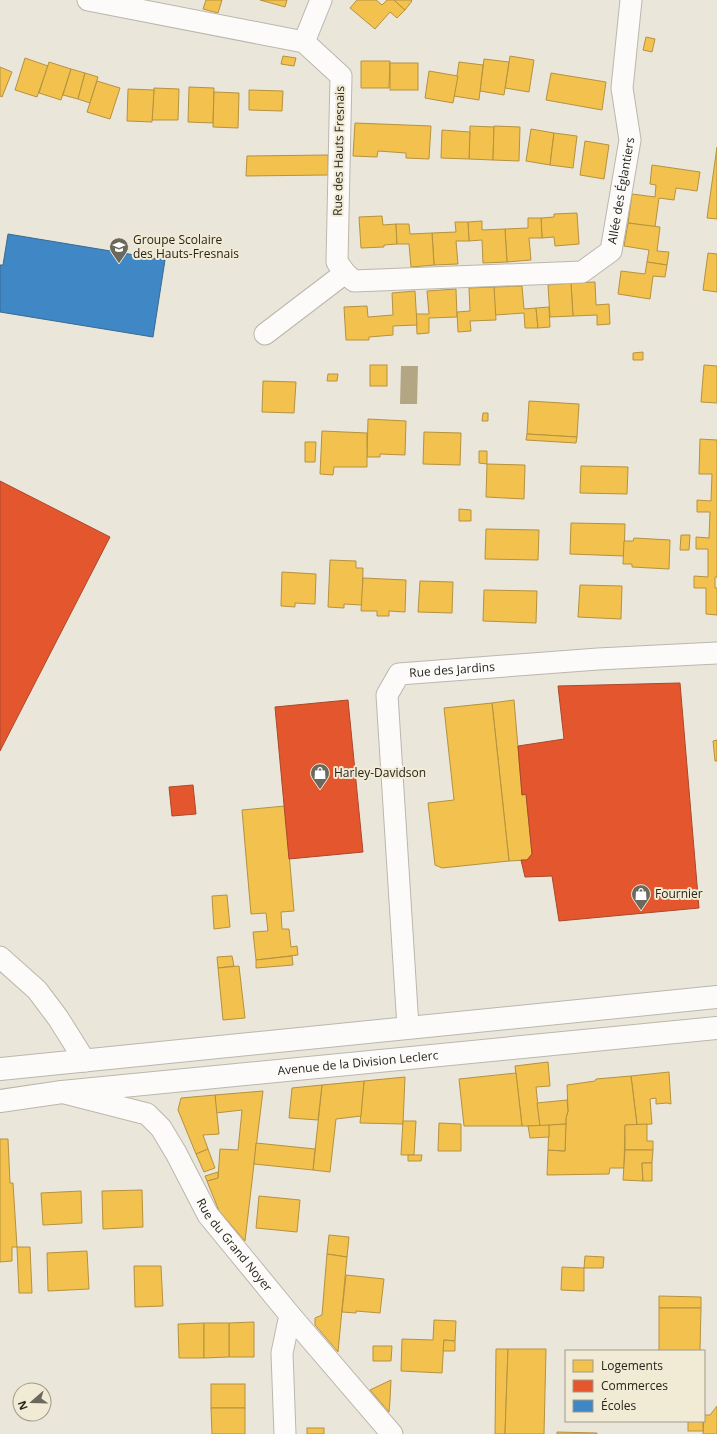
<svg xmlns="http://www.w3.org/2000/svg" width="717" height="1434" viewBox="0 0 717 1434" font-family="'Open Sans',sans-serif">
	<rect width="100%" height="100%" fill="#ebe6da"/>
	<path fill="#b3a682" d="M401 366H418L417 404H400Z"/>
	<g fill="#f2c14e" stroke="#b5923f">
		<path d="M206 0H222L218 13 203 9Z"/>
		<path d="M260 0H287L285 7Z"/>
		<path d="M357 0H376L382 5 387 0H394L405 10 397 18 390 12 375 29 350 8Z"/>
		<path d="M394 0H411L412 1 405 10Z"/>
		<path d="M646 37 655 39 652 52 643 50Z"/>
		<path d="M283 56 296 58 294 66 281 64Z"/>
		<path d="M510 56 534 60 529 92 505 88Z"/>
		<path d="M25 58 48 66 37 97 15 90Z"/>
		<path d="M484 59 509 62 504 95 480 91Z"/>
		<path d="M361 61H390L389 88H361Z"/>
		<path d="M49 62 71 69 61 100 39 93Z"/>
		<path d="M459 62 483 65 479 100 454 96Z"/>
		<rect x="390" y="63" width="28" height="27"/>
		<path d="M0 67 12 72 2 97 0 96Z"/>
		<path d="M71 69 85 73 78 99 63 95Z"/>
		<path d="M429 71 458 76 453 103 425 98Z"/>
		<path d="M85 73 98 77 90 103 78 99Z"/>
		<path d="M551 73 606 82 602 110 546 100Z"/>
		<path d="M97 81 120 88 110 119 87 112Z"/>
		<path d="M189 87 214 88 213 123 188 122Z"/>
		<path d="M154 88 179 89 178 120H152Z"/>
		<path d="M128 89 154 90 152 122 127 121Z"/>
		<path d="M249 90 283 91 282 111 249 110Z"/>
		<path d="M214 92 239 93 238 128 213 127Z"/>
		<path d="M355 123 431 126 429 159 406 158V153L378 151 377 157 353 156Z"/>
		<path d="M470 126 494 127 493 160 469 159Z"/>
		<path d="M494 126 520 127 519 161 493 160Z"/>
		<path d="M531 129 554 133 550 165 526 161Z"/>
		<path d="M442 130 470 132 469 159 441 158Z"/>
		<path d="M554 133 577 136 573 168 550 165Z"/>
		<path d="M585 141 609 145 604 179 580 175Z"/>
		<path d="M717 147V219L707 218Z"/>
		<path d="M328 155V175L246 176 247 156Z"/>
		<path d="M652 165 700 172 697 191 676 188 674 200 659 198 655 227 628 223 632 194 655 197 656 185 650 184Z"/>
		<path d="M577 213 579 244 555 246 554 237 542 238 541 218 554 217V214Z"/>
		<path d="M382 216 383 225 396 224 397 244 384 245V247L361 248 359 217Z"/>
		<path d="M528 218H541L542 238H529L531 260 507 262 505 229 528 228Z"/>
		<path d="M482 221V230L505 229 507 262 483 263 482 240 469 241 468 222Z"/>
		<path d="M455 222H468L469 241H456L458 264 434 265 432 233 456 232Z"/>
		<path d="M628 223 660 227 657 251 669 252 667 265 647 262 649 250 624 246Z"/>
		<path d="M396 224H409L410 234 432 233 434 265 411 267 409 244H397Z"/>
		<path d="M708 253 717 254V292L703 290Z"/>
		<path d="M647 262 667 265 665 277 653 276 650 299 618 294 621 271 645 274Z"/>
		<path d="M595 282 596 305 609 304 610 324 597 325V315L573 316 571 283Z"/>
		<path d="M571 283 573 316 550 317 548 285Z"/>
		<path d="M522 286 524 309 536 308 538 328H525L524 313 495 315 494 287Z"/>
		<path d="M494 287 496 320 470 321 471 331 458 332 457 312 470 311 469 288Z"/>
		<path d="M456 289 457 317 429 318V333L417 334 416 314H429L427 291Z"/>
		<path d="M415 291 417 325 393 326V335L369 337V340H346L344 307 367 306 368 317 393 315 392 293Z"/>
		<path d="M549 307 550 327 538 328 536 308Z"/>
		<path d="M643 352V360H633V353Z"/>
		<rect x="370" y="365" width="17" height="21"/>
		<path d="M704 365 717 366V403L701 402Z"/>
		<path d="M328 374H338L337 381H327Z"/>
		<path d="M263 381 296 382 294 413 262 412Z"/>
		<path d="M529 401 579 404 577 437 527 434Z"/>
		<path d="M483 413H488V421H482Z"/>
		<path d="M368 419 406 421 405 455 380 454V457H367Z"/>
		<path d="M322 431 367 433V467H334L333 475 320 474Z"/>
		<path d="M424 432 461 433 460 465 423 464Z"/>
		<path d="M527 434 577 437 576 443 526 440Z"/>
		<path d="M700 439 717 440V577H715V588H717V615L706 614V588H694V576L708 577V549H696V537L709 538 710 512H697V500L711 501 712 474H699Z"/>
		<path d="M305 442H316L315 462H305Z"/>
		<path d="M479 451H487V464L479 463Z"/>
		<path d="M487 464 525 465 524 499 486 497Z"/>
		<path d="M581 466 628 467 627 494 580 493Z"/>
		<path d="M459 509 471 510V521H459Z"/>
		<path d="M571 523 625 524 624 556 570 554Z"/>
		<path d="M486 529 539 530 538 560 485 559Z"/>
		<path d="M681 535H690L689 550H680Z"/>
		<path d="M634 538 670 540 669 569 632 567V564H623L624 541H633Z"/>
		<path d="M330 560 356 561V568H363L362 605 344 604V608L328 607Z"/>
		<path d="M282 572 316 574 315 604 295 603V607L281 606Z"/>
		<path d="M363 578 406 580 405 612 389 611V616H377V611H361Z"/>
		<path d="M420 581 453 582 452 613 418 612Z"/>
		<path d="M580 585 622 586 621 619 578 617Z"/>
		<path d="M484 590 537 591 536 623 483 621Z"/>
		<path d="M514 700 522 795 526 794 532 854 527 860 509 861 492 703Z"/>
		<path d="M492 703 509 861 442 868 435 865 428 803 454 800 444 708Z"/>
		<path d="M717 740V761H715L713 741Z"/>
		<path d="M285 806 294 911 281 912 282 929H289L291 947 297 946 298 955 256 960 253 932 268 931 266 913 251 914 242 810Z"/>
		<path d="M227 895 230 927 214 929 212 896Z"/>
		<path d="M232 956 234 966 218 968 217 957Z"/>
		<path d="M292 956 293 965 256 968V960Z"/>
		<path d="M239 966 245 1018 223 1020 218 968Z"/>
		<path d="M548 1062 550 1086 536 1087 540 1126H522L515 1066Z"/>
		<path d="M669 1072 671 1104 667 1103 656 1104V1098L650 1099 652 1124 637 1125 631 1076Z"/>
		<path d="M516 1073 522 1126H464L459 1079Z"/>
		<path d="M631 1076 637 1125H625L624 1168H610L609 1174 547 1175 548 1150 565 1151 566 1118 568 1111 567 1085 595 1081 596 1079Z"/>
		<path d="M405 1077 403 1124 360 1123 364 1081Z"/>
		<path d="M364 1081 361 1116 336 1119 330 1172 313 1170 322 1085Z"/>
		<path d="M322 1085 318 1120 289 1118 292 1088Z"/>
		<path d="M263 1091 254 1164 245 1241 219 1211 207 1181 218 1178 220 1149 238 1150 242 1110 216 1113 215 1095Z"/>
		<path d="M215 1095 219 1134 203 1135 208 1149 196 1154 178 1110 181 1098Z"/>
		<path d="M567 1100 568 1111 566 1118V1124L540 1126 537 1103Z"/>
		<path d="M403 1121H416L414 1155H401Z"/>
		<path d="M439 1123 461 1124V1151H438Z"/>
		<path d="M566 1124 565 1151 548 1150 549 1125Z"/>
		<path d="M647 1124V1141H653V1150H625V1125Z"/>
		<path d="M549 1125V1137L530 1138 528 1126Z"/>
		<path d="M0 1139H8L10 1183H13L17 1247H12V1261L0 1262Z"/>
		<path d="M256 1143 315 1149 313 1170 254 1164Z"/>
		<path d="M208 1149 215 1168 204 1172 196 1154Z"/>
		<path d="M625 1150H653L652 1163H642L643 1181 623 1180Z"/>
		<path d="M408 1155H422L421 1161H408Z"/>
		<path d="M642 1163H652V1181H643Z"/>
		<path d="M218 1172V1178L207 1181 205 1176Z"/>
		<path d="M142 1190 143 1227 103 1229 102 1191Z"/>
		<path d="M81 1191 82 1223 43 1225 41 1193Z"/>
		<path d="M259 1196 300 1200 297 1232 256 1228Z"/>
		<path d="M329 1235 349 1237 347 1257 327 1254Z"/>
		<path d="M17 1247H30L32 1293H19Z"/>
		<path d="M87 1251 89 1289 48 1291 47 1253Z"/>
		<path d="M327 1254 347 1257 338 1352 315 1325V1318L322 1315Z"/>
		<path d="M585 1256 604 1257 603 1268H584Z"/>
		<path d="M134 1266H161L163 1306 135 1307Z"/>
		<path d="M562 1267 584 1268V1291L561 1290Z"/>
		<path d="M346 1275 384 1279 380 1313 356 1311V1313L342 1312Z"/>
		<path d="M659 1296 701 1297V1308H659Z"/>
		<path d="M659 1308H701L700 1351H659Z"/>
		<path d="M434 1320 456 1321 455 1341 444 1340 442 1373 401 1371 402 1339 433 1340Z"/>
		<path d="M254 1322V1357H229V1323Z"/>
		<path d="M204 1323V1358H179L178 1324Z"/>
		<path d="M204 1323H229V1357L204 1358Z"/>
		<path d="M444 1340 455 1341V1351H443Z"/>
		<path d="M373 1346H392L391 1361H373Z"/>
		<path d="M496 1349H508L505 1434H495Z"/>
		<path d="M508 1349H546L544 1434H505Z"/>
		<path d="M391 1380 390 1400 389 1412 370 1390Z"/>
		<rect x="211" y="1384" width="34" height="24"/>
		<path d="M717 1406V1434H703L704 1415H710Z"/>
		<path d="M211 1408H245V1434H212Z"/>
		<rect x="688" y="1421" width="15" height="10"/>
		<rect x="307" y="1428" width="17" height="6"/>
		<path d="M557 1432 597 1433V1434H557Z"/>
	</g>
	<g fill="#e4572e" stroke="#ab4829">
		<path d="M0 481 110 537 0 751Z"/>
		<path d="M680 683 699 908 559 921 552 876 525 877 521 860H527L532 854 526 794 522 795 518 746 564 739 558 686Z"/>
		<path d="M348 700 363 852 289 859 275 707Z"/>
		<path d="M193 785 196 814 172 816 169 787Z"/>
	</g>
	<path fill="#3f88c5" stroke="#386a92" d="M8 234 165 260 153 337 0 312V265H3Z"/>
	<g fill="none" stroke-linecap="round" stroke-linejoin="round">
		<defs>
			<g id="minor">
				<path id="s1" d="M88 0 304 42 341 76 337 262 345 273 354 281 582 272 611 251 630 140 622 88 631 0"/>
				<path d="M304 42 321 0"/>
				<path d="M265 334 345 273"/>
				<path d="M0 957 37 990 58 1018 85 1061"/>
				<path id="s2" d="M408 1027 387 695 399 674 598 659 717 653"/>
				<path id="s3" d="M65 1093 147 1114 161 1128 176 1153 208 1215 290 1315 392 1434"/>
				<path d="M285 1434 282 1353 290 1315"/>
			</g>
			<g id="primary">
				<path d="M0 1069 717 997"/>
				<path id="s4" d="M0 1101 62 1092 717 1028"/>
			</g>
		</defs>
		<use href="#minor" stroke="#bbb7ae" stroke-width="23"/>
		<use href="#primary" stroke="#bbb7ae" stroke-width="24"/>
		<use href="#minor" stroke="#fcfbf9" stroke-width="21"/>
		<use href="#primary" stroke="#fcfbf9" stroke-width="22"/>
	</g>
	<defs>
		<symbol id="school-pin" viewBox="-11 -11 22 30"><path d="M0 17L-7.5 6A9.5 9.5 0 1 1 7.5 6Z" fill="#6b685e" stroke="#f1ead4"/><path d="M0-5L7-2L0 1L-7-2ZM-4 1L0 2.5L4 1V4Q0 6-4 4Z" fill="#fff"/></symbol>
		<symbol id="shop-pin" viewBox="-11 -11 22 30"><path d="M0 17L-7.5 6A9.5 9.5 0 1 1 7.5 6Z" fill="#6b685e" stroke="#f1ead4"/><path d="M-5-2.5h2.3a2.7 3.5 0 0 1 5.4 0H5L5.5 6h-11ZM-1.5-2.5h3a1.5 2.3 0 0 0-3 0Z" fill="#fff"/></symbol>
	</defs>
	<g fill-rule="evenodd">
		<use href="#school-pin" x="108" y="236" width="22" height="30"/>
		<use href="#shop-pin" x="309" y="762" width="22" height="30"/>
		<use href="#shop-pin" x="630" y="883" width="22" height="30"/>
	</g>
	<g text-anchor="middle" stroke-width="4" stroke-linejoin="round" paint-order="stroke">
		<g font-size="12" fill="#26241c" stroke="#f1ead4">
			<text transform="translate(339 151) rotate(-89)" y="4">Rue des Hauts Fresnais</text>
			<text dy="4" stroke="none"><textPath href="#s1" startOffset="807">Allée des Églantiers</textPath></text>
			<text dy="4" stroke="none"><textPath href="#s2" startOffset="410">Rue des Jardins</textPath></text>
			<text dy="4" stroke="none"><textPath href="#s4" startOffset="360">Avenue de la Division Leclerc</textPath></text>
			<text dy="4" stroke="none"><textPath href="#s3" startOffset="243">Rue du Grand Noyer</textPath></text>
		</g>
		<g font-size="12" fill="#26241c" stroke="#f1ead4" text-anchor="start">
			<text x="133" y="244">Groupe Scolaire<tspan x="133" dy="14">des Hauts-Fresnais</tspan></text>
			<text x="334" y="777">Harley-Davidson</text>
			<text x="655" y="898">Fournier</text>
		</g>
	</g>
	<rect x="565" y="1350" width="140" height="72" fill="#f1ead4" stroke="#a09b8a"/>
	<rect x="573" y="1360" width="20" height="12" fill="#f2c14e" stroke="#a09b8a"/>
	<text x="601" y="1370" font-size="12" fill="#26241c">Logements</text>
	<rect x="573" y="1380" width="20" height="12" fill="#e4572e" stroke="#a09b8a"/>
	<text x="601" y="1390" font-size="12" fill="#26241c">Commerces</text>
	<rect x="573" y="1400" width="20" height="12" fill="#3f88c5" stroke="#a09b8a"/>
	<text x="601" y="1410" font-size="12" fill="#26241c">Écoles</text>
	<g transform="translate(32 1402) rotate(250)"><circle r="19" fill="#f1ead4" stroke="#a09b8a"/>
	<path d="M0-3L7 15L0 10L-7 15Z" fill="#6b685e"/>
	<text y="-6" font-size="11" font-weight="bold" text-anchor="middle" fill="#26241c">N</text>
	</g>
</svg>
